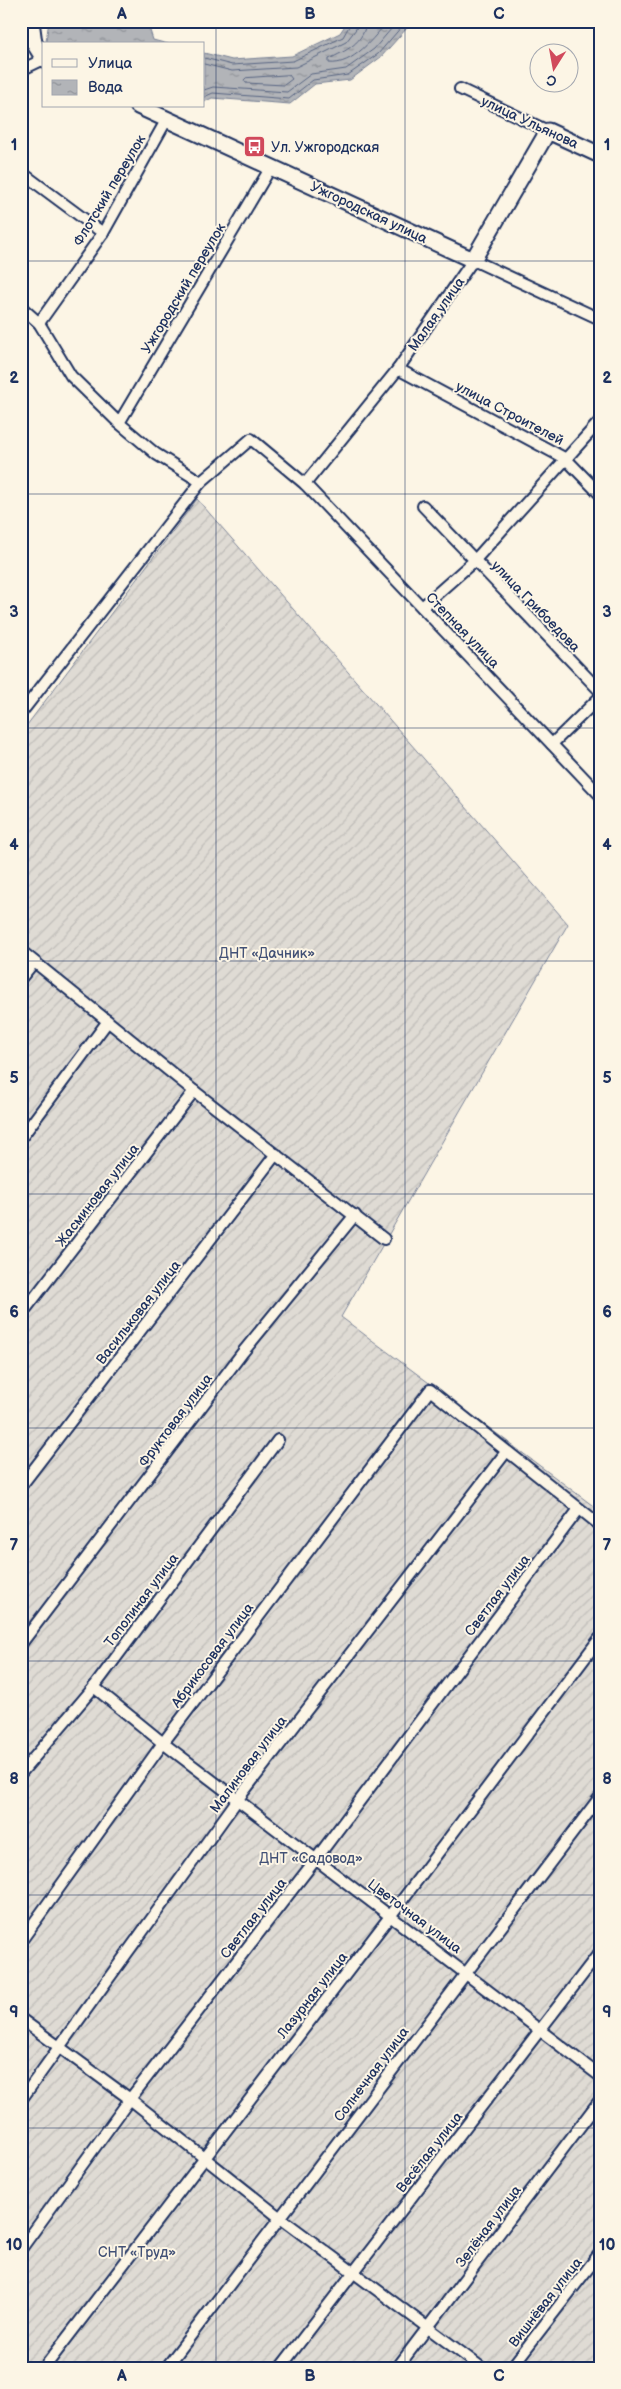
<svg xmlns="http://www.w3.org/2000/svg" width="621" height="2389" viewBox="0 0 621 2389" font-family="'Balsamiq Sans',sans-serif">
	<defs>
		<pattern id="garden-furrows" width="10" height="10" patternUnits="userSpaceOnUse" patternTransform="scale(1.25)"><rect width="10" height="10" fill="#dfdbd4"/><path d="M-1 1l2-2M0 10L10 0M9 11l2-2" fill="none" stroke="#bfbcb8"/></pattern>
		<pattern id="water-ripples" width="26" height="14" patternUnits="userSpaceOnUse" patternTransform="scale(1.25)"><rect width="26" height="14" fill="#b2b4b8"/><path d="M2 4q2-2 4 0t4 0M15 11q2-2 4 0t4 0" fill="none" stroke="#909399"/></pattern>
	</defs>
	<rect width="100%" height="100%" fill="#fcf5e5"/>
	<filter id="ink" filterUnits="userSpaceOnUse"><feTurbulence type="fractalNoise" baseFrequency=".02" numOctaves="2"/><feDisplacementMap in="SourceGraphic" scale="10" xChannelSelector="R" yChannelSelector="G"/><feConvolveMatrix kernelMatrix="1 2 1 2 8 2 1 2 1" color-interpolation-filters="sRGB"/></filter>
	<g filter="url(#ink)">
		<path fill="url(#garden-furrows)" stroke="#7d8599" d="M197 499 568 924 341 1317 600 1511V2368H21V733Z"/>
		<g fill="url(#water-ripples)" stroke="#767f94">
			<path d="M49 21H147L153 40 168 44H49L46 41Z"/>
			<path d="M348 21H420L407 28 381 57 350 80 315 84 290 104 212 98 204 102V53L232 60 292 56 340 33Z"/>
		</g>
		<g fill="none" stroke-linecap="round" stroke-linejoin="round">
			<g stroke="#576482" stroke-width="1">
				<path d="M366 21C365 43 345 51 329 59V63C353 66 374 37 388 21"/>
				<path d="M204 58 232 65 293 61 343 37 352 21"/>
				<path d="M204 64 232 71 296 67 346 42 356 29 358 21"/>
				<path d="M289 75 292 79 284 85 246 83 244 80 246 78Z"/>
				<path d="M204 90 213 87 287 92 311 74 346 69 374 49 398 21"/>
				<path d="M204 97 213 93 289 99 313 80 348 75 378 54 403 25 410 21"/>
			</g>
			<path stroke="#767f94" stroke-width="2.5" d="M21 44H26"/>
			<defs>
				<g id="street">
					<path d="M21 70 44 59"/>
					<path d="M460 89 548 131"/>
					<path d="M21 172 103 233"/>
					<path d="M21 307 39 323 71 376 119 423 156 454 201 482"/>
					<path d="M39 323 103 233 167 119"/>
					<path d="M398 369 566 459 600 494"/>
					<path d="M119 423 271 167"/>
					<path d="M305 484 398 369 473 260 600 319"/>
					<path d="M423 506 600 691"/>
					<path d="M422 607 474 561 600 421"/>
					<path d="M21 713 201 482 251 439 305 484 600 795"/>
					<path d="M552 744 600 697"/>
					<path d="M21 951 194 1091 384 1239"/>
					<path d="M21 978 34 962"/>
					<path d="M21 1138 108 1021"/>
					<path d="M21 1315 194 1091"/>
					<path d="M21 1486 276 1154"/>
					<path d="M21 1644 243 1352 355 1215"/>
					<path d="M94 1687 163 1743 600 2076"/>
					<path d="M21 1773 94 1687 278 1440"/>
					<path d="M21 1941 163 1743 430 1390 600 1525"/>
					<path d="M21 2019 130 2099 279 2217 482 2368"/>
					<path d="M21 2100 238 1799 506 1452"/>
					<path d="M21 2249 130 2099 316 1859 579 1509"/>
					<path d="M44 2368 391 1915 600 1638"/>
					<path d="M166 2368 600 1797"/>
					<path d="M280 2368 600 1952"/>
					<path d="M397 2368 600 2100"/>
					<path d="M511 2368 600 2253"/>
				</g>
				<g id="secondary">
					<path d="M31 21 34 43 44 59"/>
					<path d="M138 106 473 260 548 131 600 155"/>
				</g>
			</defs>
			<use href="#street" stroke="#1b2f5e" stroke-width="14"/>
			<use href="#secondary" stroke="#1b2f5e" stroke-width="19"/>
			<use href="#street" stroke="#fcf5e5" stroke-width="10"/>
			<use href="#secondary" stroke="#fcf5e5" stroke-width="15"/>
		</g>
	</g>
	<path fill="none" stroke="#1b2f5e" stroke-width="1" stroke-opacity="0.55" d="M216 21V2368M405 21V2368M21 261H600M21 494H600M21 728H600M21 961H600M21 1194H600M21 1428H600M21 1661H600M21 1895H600M21 2128H600"/>
	<defs>
		<symbol id="bus-square" viewBox="-11 -11 22 22"><rect x="-9" y="-9" width="18" height="18" rx="4" fill="#d1495b" stroke="#fcf5e5"/><path d="M-5-6H5V4H4V6H2V4H-2V6H-4V4H-5ZM-3.5-4V0h7V-4ZM-3.5 1.2v1.5H-2V1.2ZM2 1.2v1.5H3.5V1.2Z" fill="#fff"/></symbol>
	</defs>
	<g fill-rule="evenodd">
		<use href="#bus-square" x="242" y="134" width="25" height="25"/>
	</g>
	<g text-anchor="middle" stroke-width="4" stroke-linejoin="round" paint-order="stroke">
		<g font-size="14" fill="#1b2f5e" stroke="#fcf5e5">
			<text transform="translate(530 122) rotate(25)" y="5">улица Ульянова</text>
			<text transform="translate(109 190) rotate(-59)" y="5">Флотский переулок</text>
			<text transform="translate(369 212) rotate(25)" y="5">Ужгородская улица</text>
			<text transform="translate(183 288) rotate(-59)" y="5">Ужгородский переулок</text>
			<text transform="translate(436 314) rotate(-55)" y="5">Малая улица</text>
			<text transform="translate(510 413) rotate(28)" y="5">улица Строителей</text>
			<text transform="translate(536 606) rotate(46)" y="5">улица Грибоедова</text>
			<text transform="translate(463 630) rotate(46)" y="5">Степная улица</text>
			<text transform="translate(97 1195) rotate(-52)" y="5">Жасминовая улица</text>
			<text transform="translate(138 1312) rotate(-52)" y="5">Васильковая улица</text>
			<text transform="translate(175 1420) rotate(-53)" y="5">Фруктовая улица</text>
			<text transform="translate(497 1595) rotate(-53)" y="5">Светлая улица</text>
			<text transform="translate(141 1600) rotate(-53)" y="5">Тополиная улица</text>
			<text transform="translate(212 1655) rotate(-53)" y="5">Абрикосовая улица</text>
			<text transform="translate(248 1764) rotate(-53)" y="5">Малиновая улица</text>
			<text transform="translate(415 1916) rotate(37)" y="5">Цветочная улица</text>
			<text transform="translate(253 1918) rotate(-52)" y="5">Светлая улица</text>
			<text transform="translate(312 1995) rotate(-52)" y="5">Лазурная улица</text>
			<text transform="translate(371 2074) rotate(-53)" y="5">Солнечная улица</text>
			<text transform="translate(429 2152) rotate(-52)" y="5">Весёлая улица</text>
			<text transform="translate(488 2226) rotate(-53)" y="5">Зелёная улица</text>
			<text transform="translate(545 2302) rotate(-52)" y="5">Вишнёвая улица</text>
		</g>
		<g font-size="14" fill="#1b2f5e" stroke="#fcf5e5" text-anchor="start">
			<text x="271" y="152">Ул. Ужгородская</text>
		</g>
		<g font-size="14" fill="#425176" stroke="#fcf5e5">
			<text x="267" y="958">ДНТ «Дачник»</text>
			<text x="311" y="1863">ДНТ «Садовод»</text>
			<text x="137" y="2257">СНТ «Труд»</text>
		</g>
	</g>
	<rect width="621" height="2389" fill="none" stroke="#fcf5e5" stroke-width="55"/>
	<rect x="42" y="42" width="162" height="65" fill="#fcf5e5" stroke="#a2a6af"/>
	<rect x="52" y="59" width="25" height="8" fill="#fcf5e5" stroke="#a2a6af"/>
	<text x="88" y="68" font-size="15" fill="#1b2f5e">Улица</text>
	<rect x="52" y="80" width="25" height="15" fill="url(#water-ripples)" stroke="#a2a6af"/>
	<text x="88" y="92" font-size="15" fill="#1b2f5e">Вода</text>
	<g transform="translate(554 68) rotate(191)"><circle r="24" fill="#fcf5e5" stroke="#a2a6af"/>
	<path d="M0-4L9 19L0 12L-9 19Z" fill="#d1495b"/>
	<text y="-8" font-size="14" font-weight="bold" text-anchor="middle" fill="#1b2f5e">С</text>
	</g>
	<rect x="28" y="28" width="566" height="2334" fill="none" stroke="#1b2f5e" stroke-width="2"/>
	<g font-size="16" text-anchor="middle" font-weight="bold" fill="#1b2f5e">
		<text x="122" y="19">A</text>
		<text x="310" y="19">B</text>
		<text x="499" y="19">C</text>
		<text x="14" y="150">1</text>
		<text x="607" y="150">1</text>
		<text x="14" y="383">2</text>
		<text x="607" y="383">2</text>
		<text x="14" y="617">3</text>
		<text x="607" y="617">3</text>
		<text x="14" y="850">4</text>
		<text x="607" y="850">4</text>
		<text x="14" y="1083">5</text>
		<text x="607" y="1083">5</text>
		<text x="14" y="1317">6</text>
		<text x="607" y="1317">6</text>
		<text x="14" y="1550">7</text>
		<text x="607" y="1550">7</text>
		<text x="14" y="1784">8</text>
		<text x="607" y="1784">8</text>
		<text x="14" y="2017">9</text>
		<text x="607" y="2017">9</text>
		<text x="14" y="2250">10</text>
		<text x="607" y="2250">10</text>
		<text x="122" y="2381">A</text>
		<text x="310" y="2381">B</text>
		<text x="499" y="2381">C</text>
	</g>
</svg>
